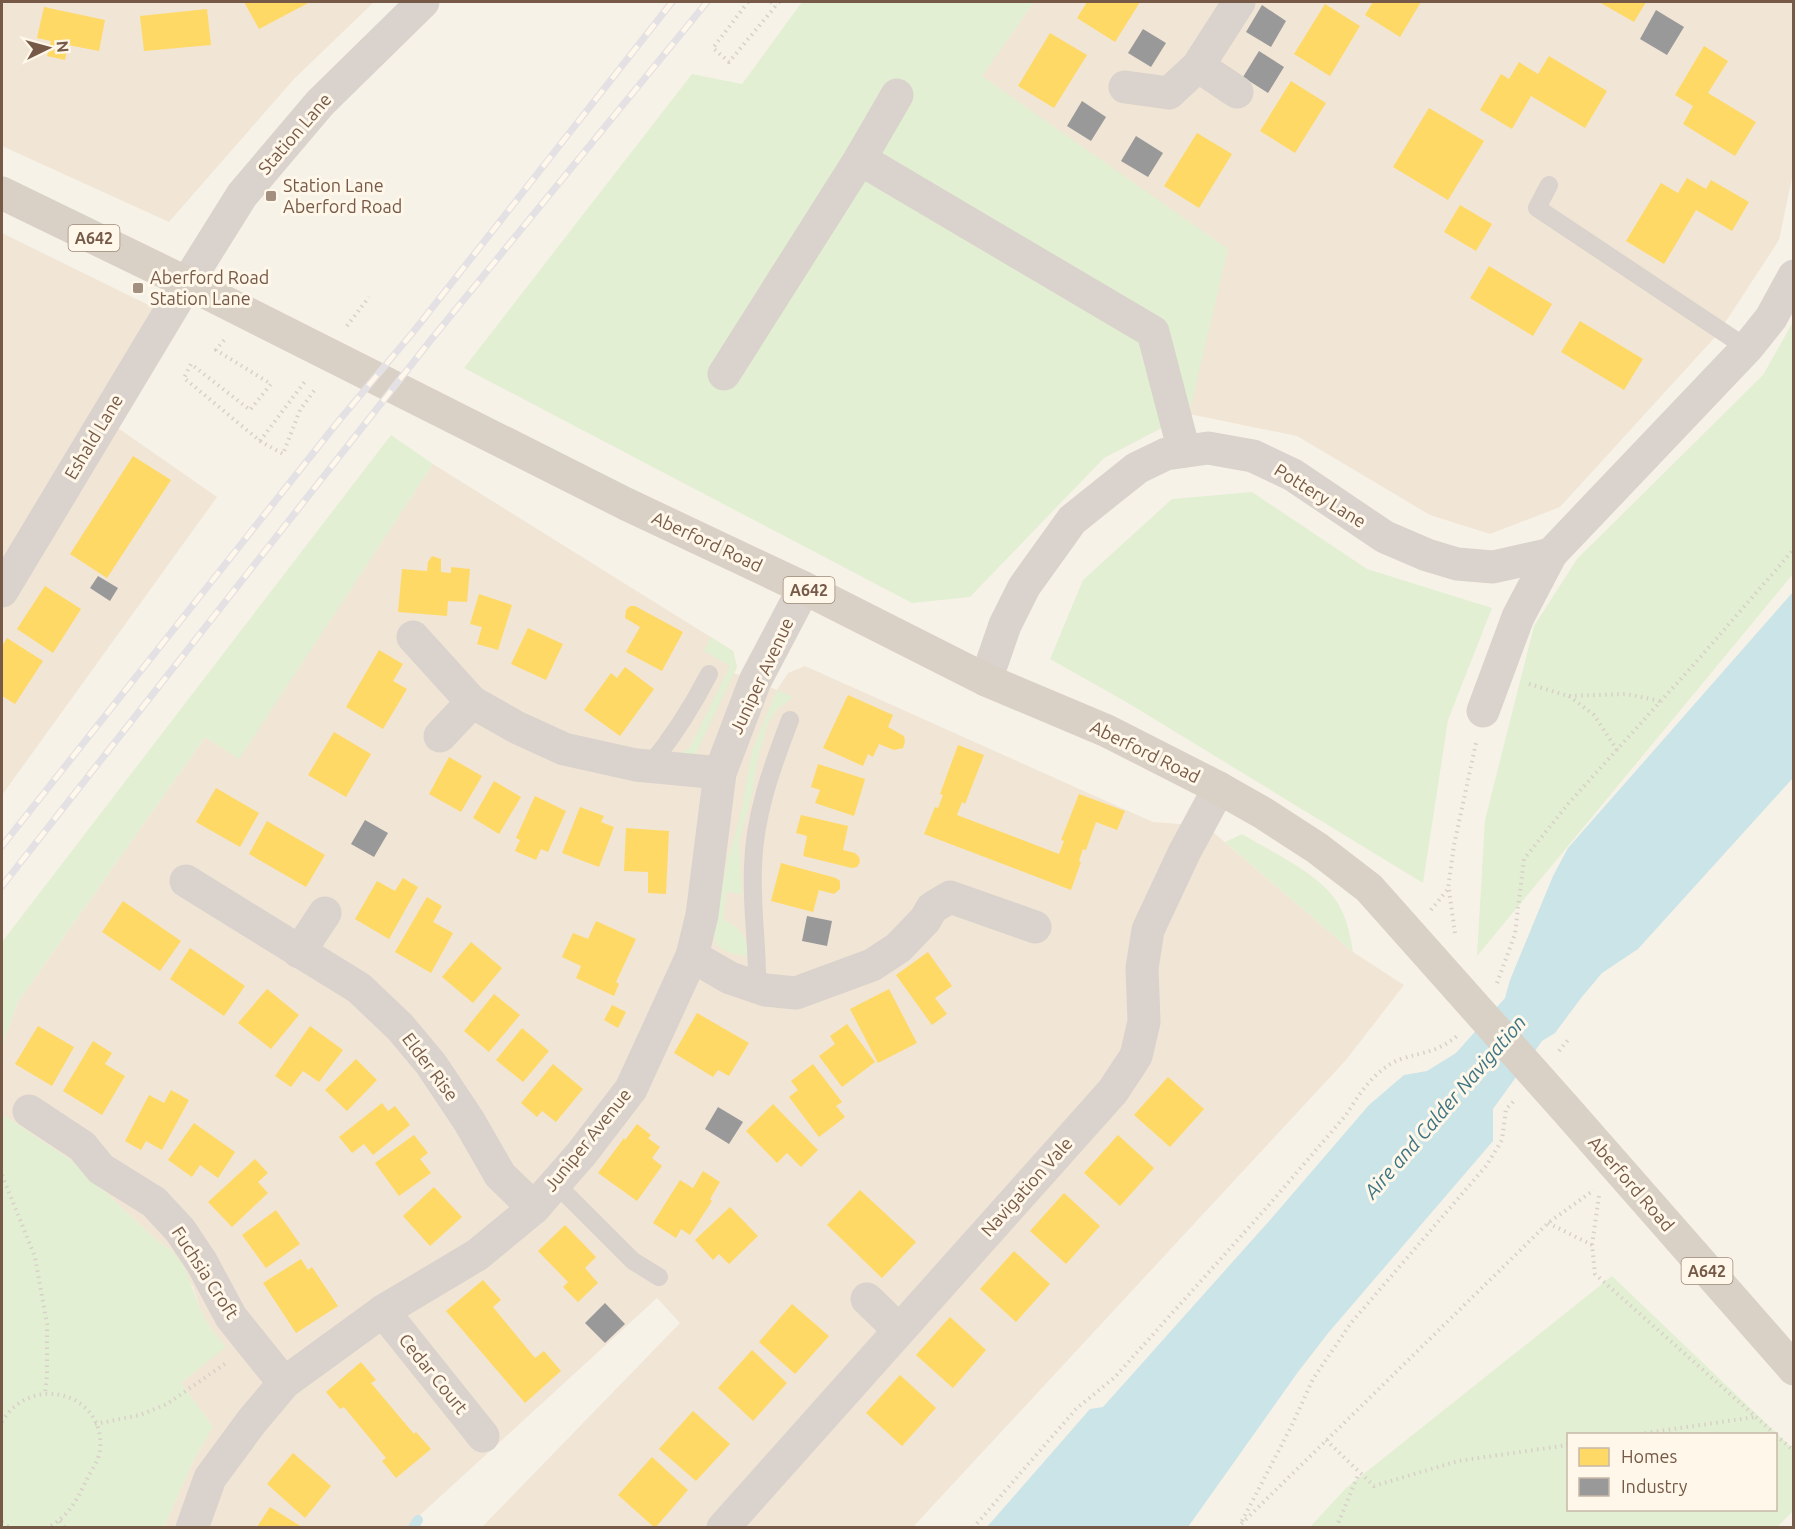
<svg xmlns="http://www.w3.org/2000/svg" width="1795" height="1529" viewBox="0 0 1795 1529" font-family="Ubuntu,sans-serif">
	<rect width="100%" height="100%" fill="#f7f2e8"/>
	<g fill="#f1e5d5">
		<path d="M2 2H374L294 79 169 222 2 146Z"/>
		<path d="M1034 2H1793V173L1779 240 1717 335 1560 507 1490 534 1430 515 1297 436 1189 414 981 76Z"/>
		<path d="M2 233 181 321 115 426 217 497 2 795Z"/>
		<path d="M433 464 733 651 737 667 734 673 777 690 788 673 805 666 1153 822 1206 826 1353 952 1404 985 1346 1060 913 1527H482L680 1323 657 1298 407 1527H164L194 1459 213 1427 181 1383 225 1347 211 1329 200 1309 193 1287 172 1251 155 1239 71 1160 2 1114V1047L17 1003 205 737 239 758Z"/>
	</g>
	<g fill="#e2efd2" fill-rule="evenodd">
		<path d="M802 2H1034L982 76 1228 249 1189 414 1104 458 970 597 912 603 464 368 692 74 742 84Z"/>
		<path d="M1793 322V574L1477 956 1485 820 1534 626 1577 559 1763 375Z"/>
		<path d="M391 435 433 464 239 759 205 737 17 1003 2 1047V942Z"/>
		<path d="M1252 492 1367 569 1492 608 1448 720 1423 883 1128 703 1050 659 1083 580 1172 499Z"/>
		<path d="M711 637 733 651 737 667 696 753 690 757 679 755 690 747 730 666 704 651Z"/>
		<path d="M777 690 793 697 776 710 768 723 757 761 752 795 739 841 742 894 726 892 723 920C741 927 748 938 748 957 732 953 712 952 714 931L728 857 740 818 752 751Z"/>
		<path d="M1242 834C1270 851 1320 874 1337 902 1347 918 1350 934 1353 952L1225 842Z"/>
		<path d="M2 1114 71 1160 155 1239 172 1251 185 1268 200 1309 211 1329 226 1347 181 1383 213 1427 194 1459 164 1527H2Z"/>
		<path d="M1612 1276 1793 1449V1511L1777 1527H1310L1346 1488ZM1568 1434H1776V1510H1568Z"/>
	</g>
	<path fill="#cae4e8" d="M1793 592V778L1638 949 1602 973 1581 998 1555 1033 1542 1041 1493 1109V1141L1329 1332 1298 1372 1188 1527 986 1528 1090 1409 1103 1407 1270 1220 1369 1105 1404 1075 1427 1071 1456 1053 1505 998 1510 980 1553 876 1568 848Z"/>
	<g fill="#ffd966">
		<path d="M244 2H310L259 29Z"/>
		<path d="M1087 2H1140L1115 42 1077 18Z"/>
		<path d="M1373 2H1421L1400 37 1365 15Z"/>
		<path d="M1599 2H1646L1634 22Z"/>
		<path d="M1325 4 1360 26 1330 76 1294 54Z"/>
		<path d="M44 7 105 20 99 51 68 45 65 60 47 56 51 41 37 38Z"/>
		<path d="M207 9 211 45 144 51 140 16Z"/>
		<path d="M1050 33 1087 55 1054 108 1018 86Z"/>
		<path d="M1704 46 1728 61 1708 93 1756 122 1735 156 1683 124 1693 106 1675 95Z"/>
		<path d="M1549 56 1607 91 1585 128 1531 96 1512 129 1480 110 1501 74 1509 79 1519 62 1538 74Z"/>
		<path d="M1291 81 1326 103 1295 153 1260 131Z"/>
		<path d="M1429 108 1484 141 1448 200 1393 167Z"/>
		<path d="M1197 133 1232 154 1199 208 1164 186Z"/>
		<path d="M1687 178 1706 189 1711 180 1749 202 1732 231 1696 210 1664 264 1626 241 1661 183 1678 193Z"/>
		<path d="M1460 205 1492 224 1476 251 1444 232Z"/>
		<path d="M1489 266 1552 304 1533 336 1470 298Z"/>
		<path d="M1580 321 1643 359 1624 390 1561 352Z"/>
		<path d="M133 456 171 480 107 578 70 554Z"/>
		<path d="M432 556 441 559V572L451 573V567L470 569 467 602 448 601 447 616 398 612 402 569 427 571 428 562Z"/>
		<path d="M45 586 81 609 53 653 17 629Z"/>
		<path d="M479 594 512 605 498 650 477 644 482 627 470 624Z"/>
		<path d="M630 606H635L683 632 662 671 626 652 640 627 625 618 626 610Z"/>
		<path d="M528 628 563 644 546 680 511 664Z"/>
		<path d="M7 638 43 661 15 704 2 696V646Z"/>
		<path d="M379 650 403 664 393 681 407 689 383 729 346 707Z"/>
		<path d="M625 667 654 689 620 736 584 710 611 673 617 678Z"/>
		<path d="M848 695 893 715 888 727 904 736 905 742 903 748 894 750 879 744 873 757 868 754 863 766 823 748Z"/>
		<path d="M334 732 371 754 346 797 308 775Z"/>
		<path d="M958 745 984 755 965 804 962 802 957 815 1059 854 1064 841 1061 840 1079 794 1125 811 1117 830 1096 822 1086 850 1083 849 1079 861 1081 862 1071 890 924 834 935 807 938 808 943 795 940 794Z"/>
		<path d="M449 757 482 776 461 812 429 794Z"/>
		<path d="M818 764 865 779 854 816 815 803 820 790 811 787Z"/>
		<path d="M494 781 521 797 499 834 473 818Z"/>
		<path d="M216 788 259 813 240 847 196 822Z"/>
		<path d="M535 796 566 811 548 852 541 849 536 860 515 851 520 840 516 838Z"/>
		<path d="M580 807 604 816 601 822 614 827 599 867 562 853Z"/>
		<path d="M801 815 848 826 843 850 855 853 859 857 860 862 857 867 852 868 803 856 807 836 796 833Z"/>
		<path d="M267 821 325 855 306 887 249 854Z"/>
		<path d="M626 828 669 831 666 894 648 893V872L624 871Z"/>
		<path d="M781 863 836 878 840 881V889L834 894 819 890 813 912 771 901Z"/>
		<path d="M403 878 418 887 389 939 355 919 377 881 395 891Z"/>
		<path d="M427 897 442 906 433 922 453 933 431 973 395 952Z"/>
		<path d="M123 901 181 941 160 971 102 932Z"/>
		<path d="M596 921 636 939 616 982 619 984 614 996 576 978 581 966 562 957 573 933 588 939Z"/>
		<path d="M471 942 502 968 473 1003 442 977Z"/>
		<path d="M190 948 245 986 224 1016 170 979Z"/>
		<path d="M928 952 952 986 935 998 947 1014 932 1025 896 975Z"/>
		<path d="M267 989 299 1015 271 1049 238 1023Z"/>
		<path d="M889 989 917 1043 878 1063 850 1009Z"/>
		<path d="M494 994 520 1015 489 1052 464 1031Z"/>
		<path d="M612 1005 626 1012 618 1028 604 1020Z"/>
		<path d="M697 1013 749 1043 729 1076 718 1070 713 1077 674 1053Z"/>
		<path d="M847 1024 875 1062 842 1087 819 1056 835 1044 830 1036Z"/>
		<path d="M38 1026 74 1047 52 1086 15 1064Z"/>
		<path d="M310 1026 343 1050 319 1082 303 1071 291 1087 275 1076Z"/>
		<path d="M522 1028 549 1051 523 1082 496 1060Z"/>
		<path d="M93 1041 112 1053 105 1064 125 1076 102 1115 63 1091Z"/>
		<path d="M356 1059 377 1080 347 1111 325 1090Z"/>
		<path d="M553 1064 583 1089 556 1122 542 1111 537 1117 521 1103Z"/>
		<path d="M813 1064 842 1102 836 1106 845 1117 819 1137 789 1097 798 1090 791 1081Z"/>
		<path d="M1168 1077 1204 1109 1170 1147 1134 1115Z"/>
		<path d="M171 1090 189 1100 162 1150 146 1141 141 1150 125 1141 149 1095 164 1103Z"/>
		<path d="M382 1103 388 1111 395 1106 410 1125 373 1155 364 1144 352 1153 339 1137Z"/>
		<path d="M773 1104 818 1150 801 1167 787 1153 777 1163 746 1131Z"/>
		<path d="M194 1123 235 1152 218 1178 200 1165 192 1177 168 1160Z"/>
		<path d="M637 1124 651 1135 648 1138 660 1147 652 1158 662 1166 637 1201 598 1173 624 1138 625 1140Z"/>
		<path d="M414 1135 428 1153 420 1159 431 1173 399 1196 375 1163Z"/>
		<path d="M1118 1135 1154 1168 1120 1206 1084 1173Z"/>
		<path d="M255 1159 268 1173 258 1182 268 1193 232 1227 208 1202Z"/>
		<path d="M703 1171 720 1182 710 1199 712 1201 690 1235 681 1229 676 1238 653 1223 680 1180 693 1188Z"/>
		<path d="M434 1187 462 1217 430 1246 403 1216Z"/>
		<path d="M860 1190 916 1242 882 1278 827 1225Z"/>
		<path d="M1064 1193 1100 1226 1066 1264 1030 1231Z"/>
		<path d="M730 1207 758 1236 729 1264 719 1254 713 1260 695 1240Z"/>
		<path d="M276 1210 300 1244 266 1268 242 1235Z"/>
		<path d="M565 1225 596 1257 585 1268 598 1283 578 1302 563 1287 568 1282 538 1251Z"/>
		<path d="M1014 1251 1050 1284 1016 1322 980 1289Z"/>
		<path d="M301 1259 308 1270 312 1267 338 1306 296 1333 263 1283Z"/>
		<path d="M483 1280 501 1300 493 1307 535 1358 544 1351 561 1371 525 1403 446 1311Z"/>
		<path d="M792 1304 829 1336 795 1374 759 1342Z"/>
		<path d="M950 1317 986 1350 953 1388 916 1355Z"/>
		<path d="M752 1350 787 1383 753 1421 718 1388Z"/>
		<path d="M361 1362 376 1380 371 1383 414 1434 416 1432 431 1449 396 1478 382 1461 386 1458 344 1407 340 1409 326 1392Z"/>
		<path d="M900 1375 936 1408 902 1446 866 1413Z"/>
		<path d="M693 1411 730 1444 696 1481 659 1449Z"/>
		<path d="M293 1453 331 1486 305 1518 267 1484Z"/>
		<path d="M652 1457 688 1490 655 1528 618 1495Z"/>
		<path d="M270 1507 302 1527H257Z"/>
	</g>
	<g fill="#999">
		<path d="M1262 5 1286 21 1271 47 1246 32Z"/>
		<path d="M1656 10 1684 27 1667 55 1640 39Z"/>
		<path d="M1143 29 1166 43 1151 67 1128 53Z"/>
		<path d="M1259 51 1284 67 1268 93 1243 77Z"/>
		<path d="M1082 101 1106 117 1091 141 1067 126Z"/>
		<path d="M1136 136 1163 153 1148 177 1121 161Z"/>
		<path d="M98 576 118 588 110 601 90 588Z"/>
		<path d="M365 820 388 833 374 857 351 844Z"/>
		<path d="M807 916 832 921 827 946 802 941Z"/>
		<path d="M718 1107 743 1122 729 1144 705 1129Z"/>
		<path d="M605 1303 625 1324 605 1343 585 1323Z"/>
	</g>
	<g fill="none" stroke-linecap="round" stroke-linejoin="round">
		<path stroke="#cae4e8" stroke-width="10" d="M413 1528 418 1520"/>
		<g stroke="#d8d0c9" stroke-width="4" stroke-dasharray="1.5 4.5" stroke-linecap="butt">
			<path d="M748 2 713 48 729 62 779 2"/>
			<path d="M771 2 776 6"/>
			<path d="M347 326 369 297"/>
			<path d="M224 340 216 350 271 384 250 410 191 364 184 378 260 441 283 454 300 410 316 388"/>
			<path d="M260 441 306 380"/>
			<path d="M1529 684 1568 696 1626 694 1660 701"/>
			<path d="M1569 696 1594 715 1617 750"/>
			<path d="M1449 890 1455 933"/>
			<path d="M1431 910 1448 889 1454 845 1476 743"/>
			<path d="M1497 983 1515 934 1524 859 1568 804 1697 661 1794 549"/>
			<path d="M1559 1051 1568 1040"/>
			<path d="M2 1175 35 1257 47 1324V1376L45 1393"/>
			<path d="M1599 1196 1592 1245 1595 1274 1775 1434"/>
			<path d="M1548 1223 1592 1245"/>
			<path d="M2 1422C31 1372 106 1393 100 1450 99 1460 90 1473 85 1483 75 1504 67 1517 47 1528"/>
			<path d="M95 1424 140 1415 167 1404 226 1363"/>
			<path d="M1639 1434 1755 1417"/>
			<path d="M1776 1435 1794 1451"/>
			<path d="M1326 1440 1374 1486 1458 1461 1568 1445"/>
			<path d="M60 1521 65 1528"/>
			<path d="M1242 1521 1291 1427 1313 1379 1351 1323 1486 1166 1502 1140 1506 1109 1514 1101"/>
			<path d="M2 1522 11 1528"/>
			<path d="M973 1528 1076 1409 1115 1377 1268 1206 1346 1115C1359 1094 1376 1068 1401 1059 1423 1052 1438 1052 1457 1036"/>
			<path d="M1237 1528 1548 1223 1594 1190"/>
			<path d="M1336 1528 1359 1473"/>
		</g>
		<g stroke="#dad2cc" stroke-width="18">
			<path d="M1549 185 1537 208 1747 348"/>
			<path d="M649 766C673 737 692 707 709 674"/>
			<path d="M757 987C758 947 751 907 753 867 754 816 772 767 790 720"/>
			<path d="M555 1183 633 1261 659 1277"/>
		</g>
		<g stroke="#dad2cc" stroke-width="33">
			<path d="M1198 66 1237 92"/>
			<path d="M1125 87 1169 93 1198 66 1239 2"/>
			<path d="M860 159 897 95"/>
			<path d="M724 374 860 159 1153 332 1184 451"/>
			<path d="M2 591 187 283"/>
			<path d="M413 637 472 702 516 727 564 749 636 765 720 773"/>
			<path d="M986 680 1005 625 1024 587 1072 520 1137 468 1166 454 1208 448 1253 456 1293 475 1385 537 1427 555 1457 564 1493 567 1551 554"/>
			<path d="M1483 711 1518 617 1551 554 1747 348 1771 318 1794 276"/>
			<path d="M440 736 472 702"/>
			<path d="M186 881 359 988 400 1027 431 1064 469 1121 500 1175 534 1208"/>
			<path d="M299 952 325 913"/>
			<path d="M692 956 730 978 765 990 796 993 872 965 898 948 925 920 932 908 950 897 1035 927"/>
			<path d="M29 1111 82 1146 101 1169 154 1202 180 1230 202 1263 231 1317 284 1383"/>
			<path d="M867 1299 899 1330"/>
			<path d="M383 1311 483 1436"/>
			<path d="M192 1528 210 1478 252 1421 284 1383 383 1311 477 1255 534 1208 582 1153 631 1089 692 956 702 915 720 773 755 681 804 588"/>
			<path d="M723 1528 1113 1091 1136 1056 1144 1022 1142 968 1148 930 1184 853 1219 788"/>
		</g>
		<path stroke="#dad2cc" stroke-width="33" d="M187 283 242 195 320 103 423 2"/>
		<path stroke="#dad1c6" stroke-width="33" d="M2 193 187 283 626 504 804 588 986 680 1107 731 1219 788 1263 813 1317 848 1369 888 1564 1107 1794 1369"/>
		<defs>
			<g id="rail">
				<path d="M2 846 337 423 414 331 672 2"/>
				<path d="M2 886 430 341 707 2"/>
			</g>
		</defs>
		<use href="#rail" stroke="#e4e1e5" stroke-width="7"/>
		<use href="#rail" stroke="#fff7e9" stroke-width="4.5" stroke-dasharray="14" stroke-linecap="butt"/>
	</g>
	<g fill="#a38f7f" stroke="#fff7e9" stroke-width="2">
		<rect x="265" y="190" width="12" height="12" rx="3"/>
		<rect x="132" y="282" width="12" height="12" rx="3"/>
	</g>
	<g text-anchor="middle" stroke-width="6" stroke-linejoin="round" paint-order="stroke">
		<g fill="#fff7e9" stroke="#9f8978" stroke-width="1.5">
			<rect x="68.5" y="225" width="51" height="26" rx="4.5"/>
			<rect x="783.5" y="577" width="51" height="26" rx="4.5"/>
			<rect x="1681.5" y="1258" width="51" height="26" rx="4.5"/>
		</g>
		<g font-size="16" font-weight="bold" fill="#765a47">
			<text x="94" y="244">A642</text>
			<text x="809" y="596">A642</text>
			<text x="1707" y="1277">A642</text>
		</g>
		<g font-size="18" fill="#765a47" stroke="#fff7e9">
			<text transform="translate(295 134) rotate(-49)" y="6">Station Lane</text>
			<text transform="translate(94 437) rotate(-59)" y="6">Eshald Lane</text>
			<text transform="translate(1320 496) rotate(32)" y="6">Pottery Lane</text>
			<text transform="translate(707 542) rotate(25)" y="6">Aberford Road</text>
			<text transform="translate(762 676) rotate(-65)" y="6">Juniper Avenue</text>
			<text transform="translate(1145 752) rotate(26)" y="6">Aberford Road</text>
			<text transform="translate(430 1067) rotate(53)" y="6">Elder Rise</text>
			<text transform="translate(588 1140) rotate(-51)" y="6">Juniper Avenue</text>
			<text transform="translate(1631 1184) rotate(49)" y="6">Aberford Road</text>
			<text transform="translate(1027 1187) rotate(-48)" y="6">Navigation Vale</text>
			<text transform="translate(205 1273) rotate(57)" y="6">Fuchsia Croft</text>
			<text transform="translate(433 1374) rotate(51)" y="6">Cedar Court</text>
		</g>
		<g font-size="18" fill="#765a47" stroke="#fff7e9" text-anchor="start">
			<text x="283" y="192">Station Lane<tspan x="283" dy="21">Aberford Road</tspan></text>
			<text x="150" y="284">Aberford Road<tspan x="150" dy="21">Station Lane</tspan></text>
		</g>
		<g font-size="20" font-style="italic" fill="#3d7584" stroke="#fff7e9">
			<text transform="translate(1445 1107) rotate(-49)" y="7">Aire and Calder Navigation</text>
		</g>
	</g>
	<rect width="1795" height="1529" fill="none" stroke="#765a47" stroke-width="6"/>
	<rect x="1567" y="1433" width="210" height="78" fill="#fff7e9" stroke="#c8b8a8" stroke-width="1.5"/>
	<rect x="1579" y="1448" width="30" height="18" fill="#ffd966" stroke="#c8b8a8" stroke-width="1.5"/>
	<text x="1621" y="1463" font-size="18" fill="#765a47">Homes</text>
	<rect x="1579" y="1478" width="30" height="18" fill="#999999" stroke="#c8b8a8" stroke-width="1.5"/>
	<text x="1621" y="1493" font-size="18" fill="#765a47">Industry</text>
	<g transform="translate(48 48) rotate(85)" stroke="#fff7e9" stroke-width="4.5" paint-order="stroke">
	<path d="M0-4.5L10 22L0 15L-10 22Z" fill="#765a47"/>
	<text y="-9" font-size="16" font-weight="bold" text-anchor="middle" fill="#765a47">N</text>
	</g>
</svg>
